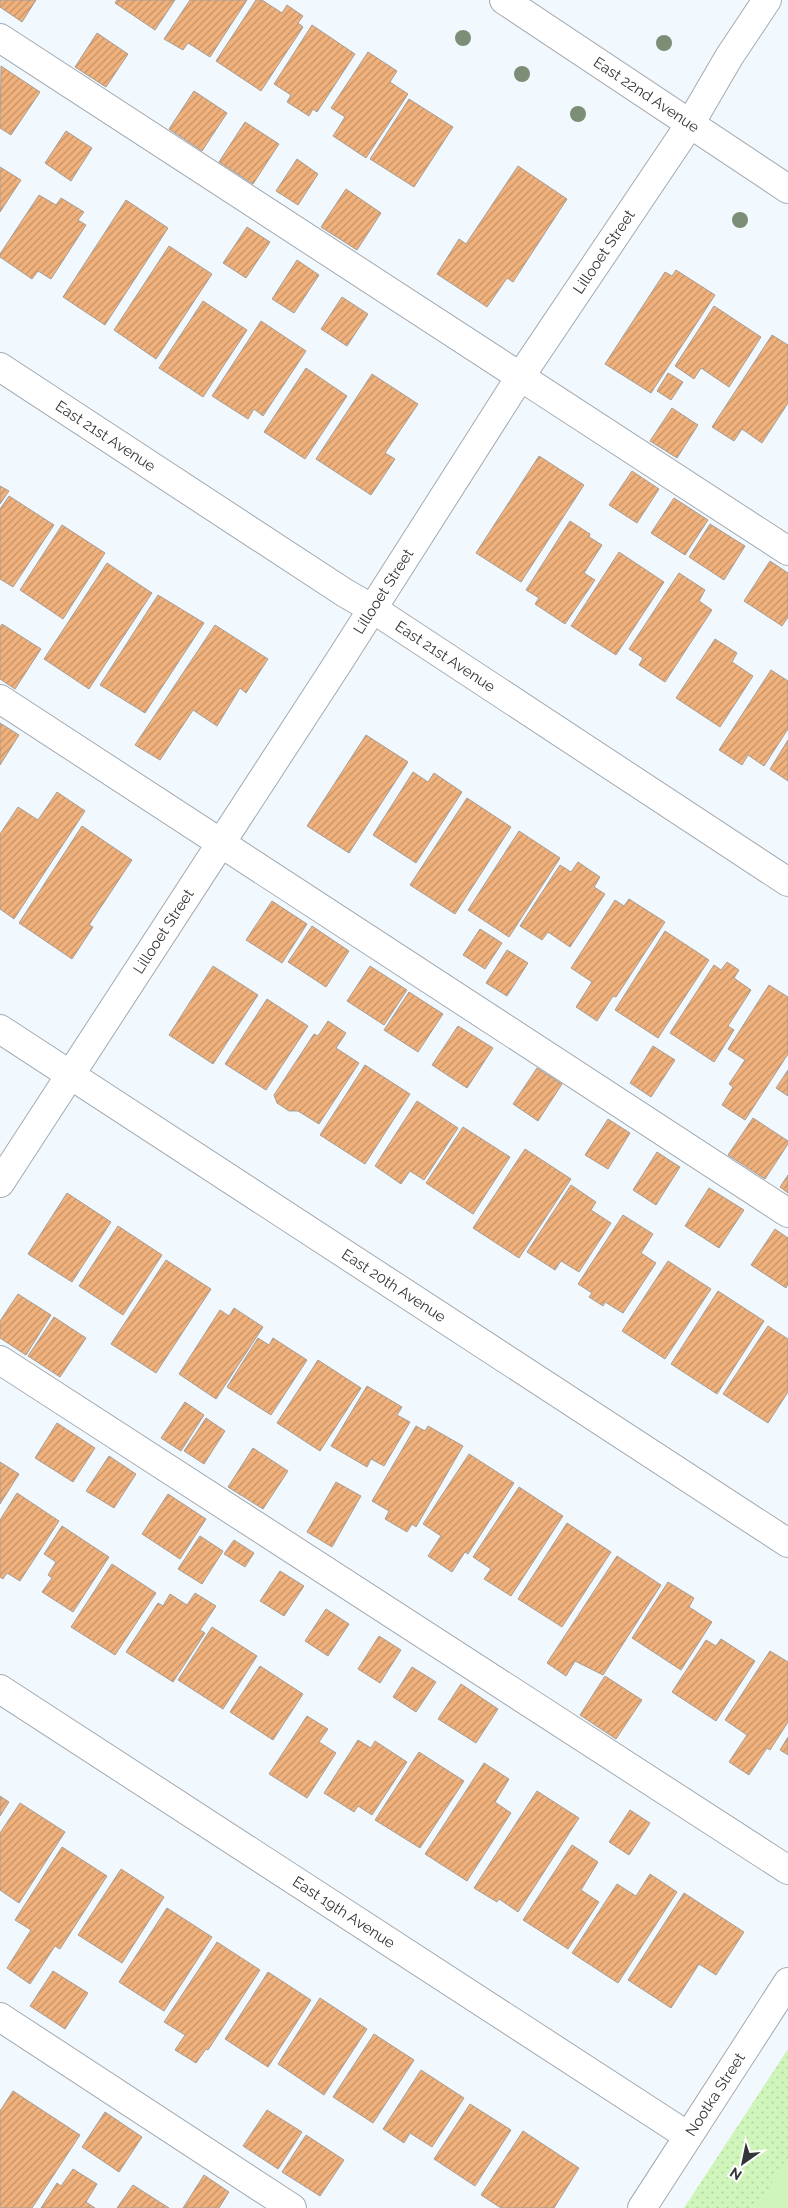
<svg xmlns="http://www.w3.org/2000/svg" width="788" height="2208" viewBox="0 0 788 2208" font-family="Raleway,sans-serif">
	<defs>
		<pattern id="grass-dots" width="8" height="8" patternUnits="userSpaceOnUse" patternTransform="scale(1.25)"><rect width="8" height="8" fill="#d0f5ba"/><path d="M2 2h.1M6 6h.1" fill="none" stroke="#b3d3a1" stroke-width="1.8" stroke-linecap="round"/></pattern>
		<pattern id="building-hatch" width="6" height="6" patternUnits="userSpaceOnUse" patternTransform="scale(1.25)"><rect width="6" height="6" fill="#f0b17c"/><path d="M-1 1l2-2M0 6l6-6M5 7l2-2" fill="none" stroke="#c39167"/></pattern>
	</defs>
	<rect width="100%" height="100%" fill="#f1f8fe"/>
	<path fill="url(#grass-dots)" d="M788 2049V2208H684Z"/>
	<path fill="#d0f5ba" d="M788 2158V2208H756Z"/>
	<g fill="url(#building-hatch)" stroke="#a69f99">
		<path d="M0 0H36L22 22 0 7Z"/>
		<path d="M117 0H175L155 30 115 3Z"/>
		<path d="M190 0H247L210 57 188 43 183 50 164 39Z"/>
		<path d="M256 0H262L282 13 287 5 303 16 298 23 303 27 261 91 216 61Z"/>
		<path d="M312 25 355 54 317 112 313 109 309 116 287 102 291 95 274 84Z"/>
		<path d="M97 33 128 54 106 87 75 67Z"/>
		<path d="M368 52 397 71 390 82 408 94 366 158 333 136 345 117 331 108Z"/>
		<path d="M1 66 40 92 11 135 0 128Z"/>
		<path d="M194 91 227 113 202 151 169 129Z"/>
		<path d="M409 99 453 127 414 187 370 159Z"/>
		<path d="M245 122 279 144 253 184 219 162Z"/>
		<path d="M66 131 92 148 71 181 45 163Z"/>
		<path d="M297 159 318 174 298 205 276 191Z"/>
		<path d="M518 166 567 199 513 282 507 278 487 307 437 274 459 239 466 244Z"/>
		<path d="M0 167 21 180 0 212Z"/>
		<path d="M346 189 381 213 357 250 321 227Z"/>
		<path d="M39 195 56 205 61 198 84 212 78 220 86 225 51 279 38 271 32 279 0 257V254Z"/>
		<path d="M126 200 168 228 105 325 63 297Z"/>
		<path d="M247 227 270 242 246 278 223 263Z"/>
		<path d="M169 246 212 274 156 359 114 330Z"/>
		<path d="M297 260 319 275 294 313 272 299Z"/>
		<path d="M676 270 715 295 651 393 605 364 665 272 672 276Z"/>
		<path d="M342 297 368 314 347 346 321 329Z"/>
		<path d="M203 301 247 330 203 397 159 368Z"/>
		<path d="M714 306 761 337 729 387 701 368 694 379 675 366Z"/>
		<path d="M261 321 306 351 263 416 254 409 248 419 212 396Z"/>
		<path d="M772 335 788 345V403L762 443 742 429 734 441 712 427Z"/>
		<path d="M306 368 347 396 305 459 264 432Z"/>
		<path d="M668 373 683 382 671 400 657 391Z"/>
		<path d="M372 374 418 404 385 453 395 459 371 495 316 459Z"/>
		<path d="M672 408 698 425 677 458 650 441Z"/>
		<path d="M539 456 584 485 521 582 476 553Z"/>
		<path d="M632 471 659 489 637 523 609 505Z"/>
		<path d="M0 486 9 491 0 504Z"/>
		<path d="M9 496 54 525 13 587 0 579V509Z"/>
		<path d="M674 498 708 520 685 555 651 533Z"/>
		<path d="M570 521 590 534 589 537 602 545 584 573 595 580 565 624 535 604 539 598 526 590Z"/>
		<path d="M710 524 745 546 724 580 689 557Z"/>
		<path d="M62 525 105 553 63 619 20 590Z"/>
		<path d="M619 552 664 582 616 655 571 626Z"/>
		<path d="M770 561 788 573V617L782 626 744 601Z"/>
		<path d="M107 563 152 593 89 689 44 659Z"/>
		<path d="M679 573 705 590 699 601 712 610 665 682 639 665 643 658 629 649Z"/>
		<path d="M158 595 204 623 145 713 100 685Z"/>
		<path d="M2 624 41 649 15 689 0 679V627Z"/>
		<path d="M215 625 268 659 246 693 240 688 217 726 193 710 160 760 135 745Z"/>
		<path d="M715 639 737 653 732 662 753 676 720 727 676 698Z"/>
		<path d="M771 670 788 681V729L764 766 748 755 742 765 719 750Z"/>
		<path d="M0 723 19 735 0 765Z"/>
		<path d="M366 735 408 762 349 853 307 826Z"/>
		<path d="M788 740V781L770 769Z"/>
		<path d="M413 772 428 782 434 773 462 792 416 863 373 835Z"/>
		<path d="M57 792 85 811 14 919 0 909V834L18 807 38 820Z"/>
		<path d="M467 798 511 827 455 914 410 885Z"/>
		<path d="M82 826 132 860 89 925 93 927 72 959 19 923Z"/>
		<path d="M519 831 560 858 509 937 468 910Z"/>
		<path d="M578 862 600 877 594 887 605 894 570 947 548 932 542 940 520 926 560 865 571 872Z"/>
		<path d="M629 899 665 922 616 997 613 996 597 1021 576 1007 592 982 571 968 615 900 624 906Z"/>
		<path d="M272 901 307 924 282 963 246 940Z"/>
		<path d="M312 926 349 951 326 987 288 962Z"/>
		<path d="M480 929 502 943 485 969 463 955Z"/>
		<path d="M665 931 709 960 658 1038 615 1010Z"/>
		<path d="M507 950 528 963 507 996 486 983Z"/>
		<path d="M727 962 739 970 734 978 751 990 728 1026 734 1030 714 1062 670 1033 714 965 721 970Z"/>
		<path d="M213 966 258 995 213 1064 169 1035Z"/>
		<path d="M370 966 407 990 384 1025 347 1001Z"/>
		<path d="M769 985 788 997V1054L745 1120 722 1105 733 1087 729 1084 745 1060 728 1049Z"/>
		<path d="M409 992 443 1014 418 1052 384 1030Z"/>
		<path d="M267 999 308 1026 266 1090 225 1064Z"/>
		<path d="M328 1021 346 1033 336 1048 359 1063 319 1124 298 1111H289L277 1103 274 1095 314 1034 318 1036Z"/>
		<path d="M458 1026 493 1048 467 1088 432 1065Z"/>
		<path d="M653 1046 675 1060 651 1097 630 1083Z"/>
		<path d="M365 1065 410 1094 365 1164 320 1135Z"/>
		<path d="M537 1068 562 1084 538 1121 513 1104Z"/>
		<path d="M788 1070V1096L776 1088Z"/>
		<path d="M417 1101 458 1128 424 1180 410 1171 401 1184 375 1166Z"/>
		<path d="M753 1118 788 1141V1144L765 1179 728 1155Z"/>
		<path d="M608 1119 630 1133 608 1169 585 1155Z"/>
		<path d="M463 1127 510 1157 473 1214 426 1183Z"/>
		<path d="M525 1149 571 1179 519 1258 473 1228Z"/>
		<path d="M657 1152 680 1167 656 1205 633 1190Z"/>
		<path d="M788 1175V1193L780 1187Z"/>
		<path d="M571 1185 596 1202 591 1210 611 1223 579 1272 561 1261 555 1270 527 1252Z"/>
		<path d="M709 1188 744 1210 719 1248 685 1226Z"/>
		<path d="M67 1193 111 1222 72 1282 28 1254Z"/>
		<path d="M623 1215 653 1234 641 1253 656 1263 623 1313 605 1302 603 1306 589 1297 592 1293 578 1284Z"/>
		<path d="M118 1226 162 1255 123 1315 79 1286Z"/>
		<path d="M775 1229 788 1238V1284L786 1288 751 1265Z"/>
		<path d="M166 1260 211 1289 156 1373 111 1344Z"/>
		<path d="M668 1261 711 1289 665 1359 622 1331Z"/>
		<path d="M718 1291 764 1321 717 1394 671 1364Z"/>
		<path d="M18 1294 51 1315 26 1355 0 1338V1321Z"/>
		<path d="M234 1308 263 1327 216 1399 179 1374 220 1310 229 1316Z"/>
		<path d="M54 1317 86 1338 60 1377 28 1356Z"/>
		<path d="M768 1326 788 1339V1392L768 1423 723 1394Z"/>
		<path d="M258 1338 269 1345 273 1338 307 1360 271 1415 227 1387Z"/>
		<path d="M318 1360 361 1388 320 1451 277 1423Z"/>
		<path d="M367 1386 402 1407 397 1415 410 1422 384 1466 371 1459 367 1467 331 1446Z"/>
		<path d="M185 1402 204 1415 181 1451 161 1438Z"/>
		<path d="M206 1418 225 1431 204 1464 184 1451Z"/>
		<path d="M57 1423 95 1448 73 1482 35 1458Z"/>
		<path d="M416 1426 425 1431 428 1426 463 1446 416 1527 412 1524 407 1532 385 1519 389 1511 372 1501Z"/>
		<path d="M253 1448 288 1471 263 1509 228 1487Z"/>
		<path d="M469 1454 514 1483 468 1554 465 1552 452 1572 428 1556 441 1536 423 1524Z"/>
		<path d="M109 1456 136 1474 114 1508 86 1491Z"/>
		<path d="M0 1462 19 1474 0 1504Z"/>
		<path d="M336 1482 361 1496 332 1547 307 1532Z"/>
		<path d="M519 1487 563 1516 511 1596 484 1579 491 1569 473 1557Z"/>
		<path d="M17 1493 59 1521 20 1581 7 1573 3 1579 0 1577V1520Z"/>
		<path d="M168 1494 206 1519 180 1559 142 1534Z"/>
		<path d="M567 1523 611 1552 562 1627 518 1599Z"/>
		<path d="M62 1526 109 1557 73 1612 42 1592 52 1578 48 1575 56 1562 44 1554Z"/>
		<path d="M200 1536 223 1551 202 1584 178 1569Z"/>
		<path d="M234 1540 254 1553 245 1567 224 1554Z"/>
		<path d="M617 1556 661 1585 603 1675 575 1661 566 1676 547 1663Z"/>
		<path d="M112 1564 156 1593 115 1655 71 1627Z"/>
		<path d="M280 1571 304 1586 284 1616 260 1601Z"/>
		<path d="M668 1582 694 1598 689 1607 712 1622 681 1670 632 1638Z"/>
		<path d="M195 1593 216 1606 200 1630 205 1633 173 1682 126 1652 158 1603 163 1606 170 1594 187 1605Z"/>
		<path d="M326 1609 349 1624 328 1656 305 1641Z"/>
		<path d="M212 1627 257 1656 223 1709 178 1680Z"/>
		<path d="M379 1636 401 1650 380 1683 358 1669Z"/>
		<path d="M721 1639 755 1661 716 1721 672 1692 706 1640 716 1646Z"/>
		<path d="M770 1651 788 1662V1722L770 1750 767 1748 749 1775 729 1762 747 1735 725 1720Z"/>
		<path d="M260 1666 303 1694 273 1740 230 1712Z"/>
		<path d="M412 1667 436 1682 416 1712 393 1697Z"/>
		<path d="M605 1676 642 1700 616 1739 580 1715Z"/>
		<path d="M461 1684 498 1709 476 1743 438 1719Z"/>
		<path d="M307 1716 328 1729 319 1742 336 1753 307 1798 269 1774Z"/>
		<path d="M788 1737V1755L780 1750Z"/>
		<path d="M358 1740 371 1748 375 1741 407 1762 372 1815 358 1806 354 1812 324 1793Z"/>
		<path d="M419 1752 464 1781 420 1848 375 1820Z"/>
		<path d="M484 1763 509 1779 495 1802 511 1813 467 1881 425 1854Z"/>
		<path d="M537 1791 579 1818 518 1912 499 1899 497 1902 474 1888Z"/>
		<path d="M0 1796 9 1802 0 1816Z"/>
		<path d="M20 1803 65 1832 19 1903 0 1890V1833Z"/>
		<path d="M630 1810 650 1823 629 1855 609 1842Z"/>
		<path d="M572 1845 598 1862 581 1890 599 1902 568 1949 523 1920Z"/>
		<path d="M62 1847 107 1876 60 1949 55 1946 30 1984 7 1968 31 1930 15 1920Z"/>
		<path d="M121 1869 164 1897 122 1963 78 1935Z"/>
		<path d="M650 1874 677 1892 618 1983 572 1953 617 1884 636 1896Z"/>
		<path d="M684 1893 744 1932 716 1975 699 1964 671 2008 628 1980Z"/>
		<path d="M167 1908 212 1937 164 2011 119 1982Z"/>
		<path d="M217 1942 260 1970 208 2050 206 2049 196 2063 175 2050 185 2035 164 2022Z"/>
		<path d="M53 1971 88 1993 65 2029 30 2006Z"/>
		<path d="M268 1972 311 2000 268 2067 225 2039Z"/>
		<path d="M320 1998 367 2029 324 2095 278 2064Z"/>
		<path d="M374 2034 414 2060 373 2123 333 2097Z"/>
		<path d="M421 2070 464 2098 432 2147 410 2133 404 2143 383 2129Z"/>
		<path d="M13 2091 80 2135 32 2208H0V2111Z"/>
		<path d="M470 2104 511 2130 475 2186 434 2159Z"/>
		<path d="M267 2110 302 2132 278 2169 243 2146Z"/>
		<path d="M105 2112 142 2137 119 2172 82 2147Z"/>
		<path d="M523 2131 579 2168 554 2208H501L481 2195Z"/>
		<path d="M306 2135 344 2160 320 2196 282 2172Z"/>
		<path d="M73 2169 97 2184 86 2202 95 2208H41L57 2183 61 2186Z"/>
		<path d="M204 2175 229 2192 219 2208H183Z"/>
		<path d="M133 2185 169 2208H117Z"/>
	</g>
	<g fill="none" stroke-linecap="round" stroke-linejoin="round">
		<defs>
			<g id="minor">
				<path id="s1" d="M504 0 788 189"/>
				<path d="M0 38 788 551"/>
				<path id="s2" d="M0 367 345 593 373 609 788 882"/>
				<path d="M0 699 788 1213"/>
				<path id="s3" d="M0 1029 788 1543"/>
				<path id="s4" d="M0 1183 338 663 520 377 690 124 729 57 767 0"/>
				<path d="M0 1360 788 1870"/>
				<path id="s5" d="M0 1689 688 2136"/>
				<path d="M0 2017 292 2208"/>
				<path id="s6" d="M642 2208 788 1982"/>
			</g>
		</defs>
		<use href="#minor" stroke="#a4aab0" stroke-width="30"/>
		<use href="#minor" stroke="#fff" stroke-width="28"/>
	</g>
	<g fill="#7c8e76">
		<circle cx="463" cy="38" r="8"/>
		<circle cx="664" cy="43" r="8"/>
		<circle cx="522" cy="74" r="8"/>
		<circle cx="578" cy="114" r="8"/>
		<circle cx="740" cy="220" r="8"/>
	</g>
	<g text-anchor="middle" stroke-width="4.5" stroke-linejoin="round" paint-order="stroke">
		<g font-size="15" fill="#333538" stroke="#fff">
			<text dy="5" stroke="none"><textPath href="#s1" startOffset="171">East 22nd Avenue</textPath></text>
			<text dy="5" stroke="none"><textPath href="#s4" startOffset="1110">Lillooet Street</textPath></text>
			<text dy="5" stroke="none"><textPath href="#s2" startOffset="126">East 21st Avenue</textPath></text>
			<text dy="5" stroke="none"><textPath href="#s4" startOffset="705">Lillooet Street</textPath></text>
			<text dy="5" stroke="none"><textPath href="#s2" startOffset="531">East 21st Avenue</textPath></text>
			<text dy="5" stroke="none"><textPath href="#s4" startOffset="300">Lillooet Street</textPath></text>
			<text dy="5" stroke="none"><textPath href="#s3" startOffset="470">East 20th Avenue</textPath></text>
			<text dy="5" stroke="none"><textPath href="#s5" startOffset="410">East 19th Avenue</textPath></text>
			<text dy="5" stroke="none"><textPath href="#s6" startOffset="135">Nootka Street</textPath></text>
		</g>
	</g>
	<g transform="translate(743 2163) rotate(213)" stroke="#ffffff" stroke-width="4" paint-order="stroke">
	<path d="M0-4L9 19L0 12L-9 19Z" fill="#333538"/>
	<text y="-8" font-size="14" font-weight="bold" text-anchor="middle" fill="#333538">N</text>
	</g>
</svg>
